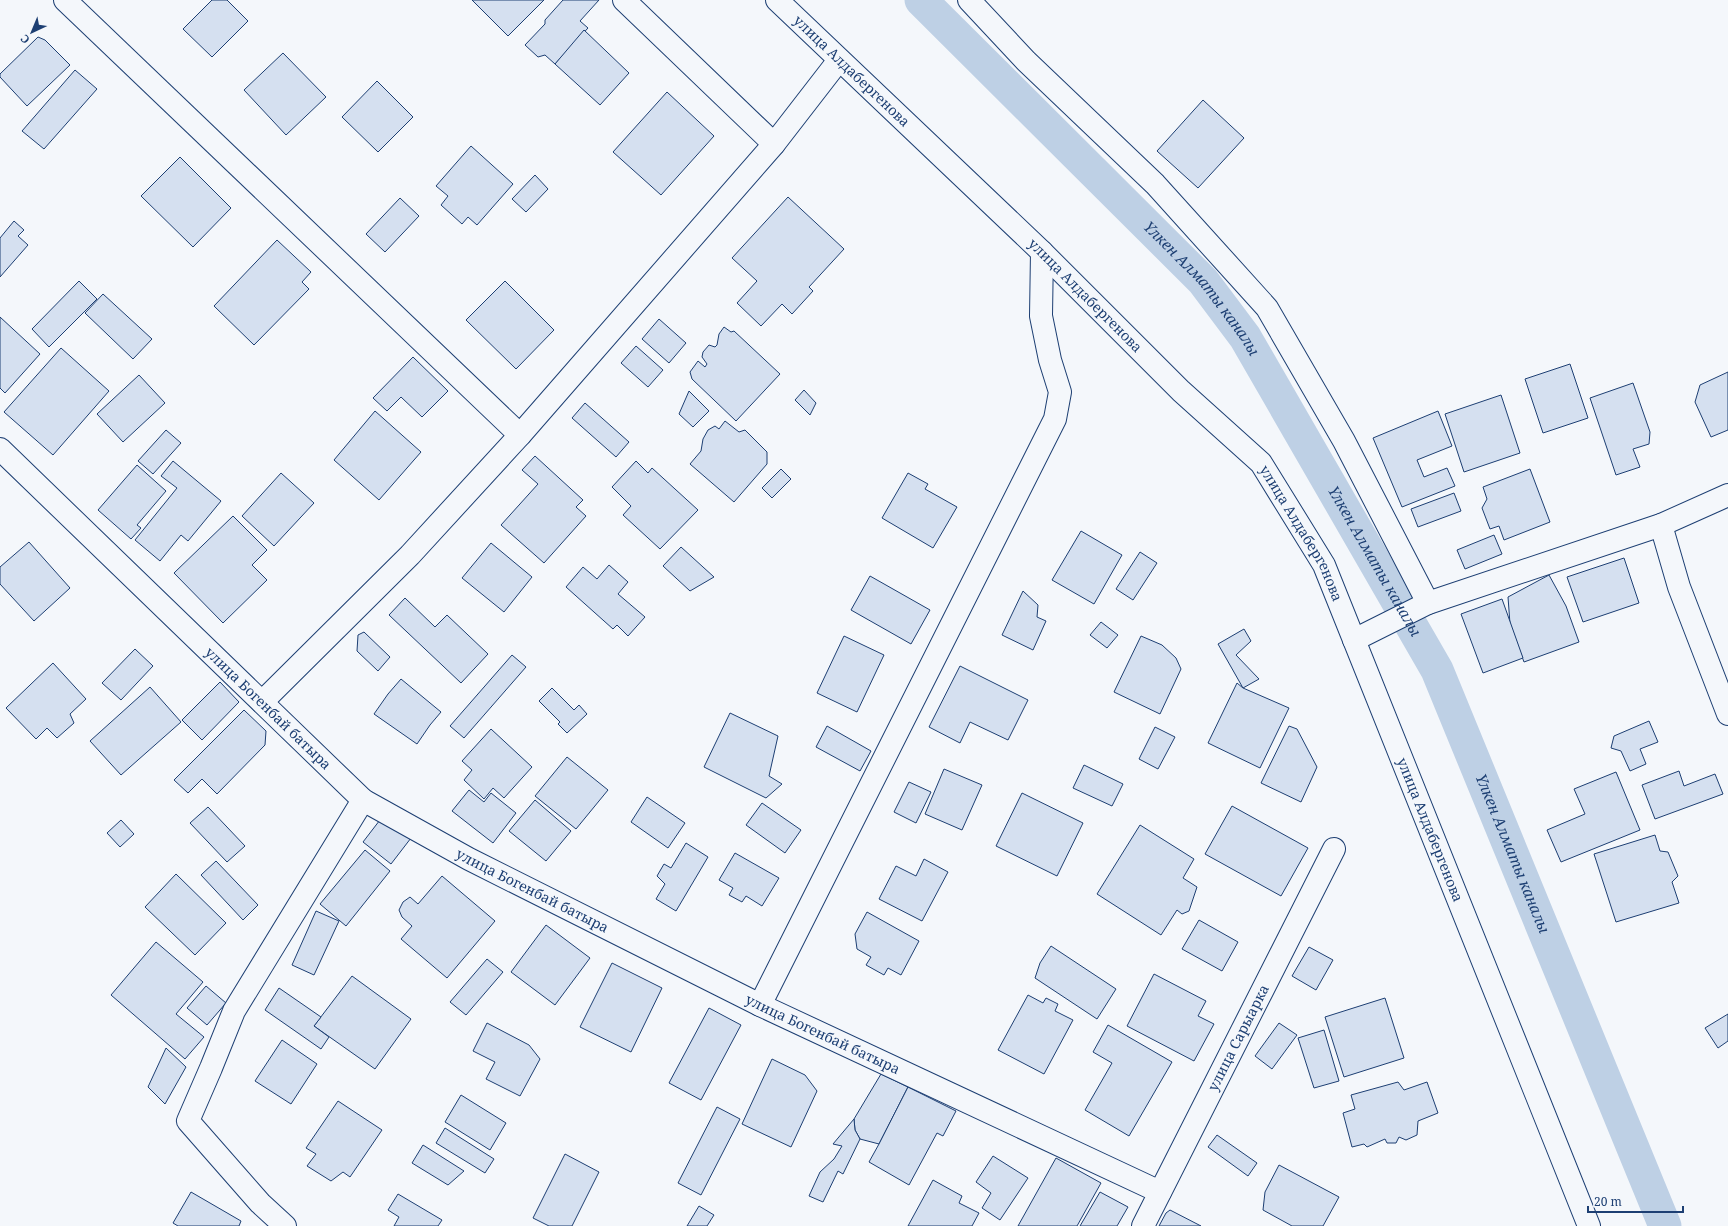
<svg xmlns="http://www.w3.org/2000/svg" width="1728" height="1226" viewBox="0 0 1728 1226" font-family="'Noto Serif',serif">
	<rect width="100%" height="100%" fill="#f4f7fb"/>
	<g fill="none" stroke-linecap="round" stroke-linejoin="round">
		<path stroke="#bed0e5" stroke-width="33" id="s1" d="M921 0 1203 281 1245 337 1437 670 1665 1226"/>
	</g>
	<g fill="#d5e0f0" stroke="#1d3f73">
		<path d="M212 0H227L248 21 212 57 183 29Z"/>
		<path d="M472 0H544L508 36Z"/>
		<path d="M563 0H599L580 21 588 28 555 64 545 55 538 57 525 45 545 24V20Z"/>
		<path d="M584 30 629 73 600 105 555 64Z"/>
		<path d="M38 37 45 40 70 65 27 106 0 77V74Z"/>
		<path d="M283 53 326 97 286 135 244 90Z"/>
		<path d="M75 70 97 89 44 149 22 131Z"/>
		<path d="M377 81 413 117 378 152 342 117Z"/>
		<path d="M667 92 714 136 661 195 613 152Z"/>
		<path d="M1203 100 1244 138 1198 188 1157 151Z"/>
		<path d="M471 146 513 184 477 225 468 217 462 224 441 205 448 196 436 186Z"/>
		<path d="M180 157 231 208 193 247 141 196Z"/>
		<path d="M535 175 548 189 526 212 512 199Z"/>
		<path d="M788 197 844 249 809 287 813 291 792 314 782 304 761 326 737 303 757 281 732 258Z"/>
		<path d="M400 198 419 216 385 252 366 234Z"/>
		<path d="M14 221 24 230 18 236 28 245 0 277V238Z"/>
		<path d="M277 240 311 272 302 282 309 289 254 345 214 306Z"/>
		<path d="M79 281 97 299 49 347 32 329Z"/>
		<path d="M505 281 554 330 516 369 466 320Z"/>
		<path d="M103 294 152 339 133 359 85 313Z"/>
		<path d="M0 317 40 354 5 393 0 388Z"/>
		<path d="M659 319 686 343 669 363 642 339Z"/>
		<path d="M724 327 731 332 734 331 780 374 736 421 692 379 690 372 698 361 705 367 707 364 702 357 703 352 709 345 715 347 717 345 719 334Z"/>
		<path d="M636 346 663 370 648 387 621 363Z"/>
		<path d="M61 348 109 391 53 455 4 412Z"/>
		<path d="M413 357 448 391 422 417 401 397 387 411 373 398Z"/>
		<path d="M1570 364 1588 418 1543 433 1525 379Z"/>
		<path d="M1728 372V430L1711 437 1695 402 1700 385Z"/>
		<path d="M139 375 165 403 123 442 97 414Z"/>
		<path d="M1633 383 1650 432 1649 444 1633 449 1640 467 1616 475 1590 398Z"/>
		<path d="M804 390 816 403 810 415 795 400Z"/>
		<path d="M689 391 709 411 693 427 679 414Z"/>
		<path d="M1501 395 1520 453 1464 472 1445 414Z"/>
		<path d="M585 403 629 442 616 457 572 418Z"/>
		<path d="M375 411 421 452 379 500 334 460Z"/>
		<path d="M1438 411 1452 446 1417 460 1424 477 1447 468 1455 486 1402 507 1373 438Z"/>
		<path d="M725 421 739 432 745 430 767 452V464L734 502 690 464 701 451 703 439 708 430 715 426 719 429Z"/>
		<path d="M166 430 181 443 153 474 138 461Z"/>
		<path d="M535 456 583 500 576 507 586 516 544 563 501 525 538 484 522 470Z"/>
		<path d="M173 461 221 501 188 541 181 535 160 561 135 540 177 488 161 476Z"/>
		<path d="M636 461 648 473 652 468 698 510 660 549 623 515 631 506 612 487Z"/>
		<path d="M137 465 166 491 137 525 141 528 131 539 98 510Z"/>
		<path d="M781 469 791 479 772 498 762 488Z"/>
		<path d="M1530 469 1550 522 1504 540 1499 526 1490 529 1482 508 1487 499 1483 487Z"/>
		<path d="M281 473 314 503 274 546 242 516Z"/>
		<path d="M908 473 928 484 925 489 957 507 933 548 882 518Z"/>
		<path d="M1454 493 1461 511 1418 527 1411 509Z"/>
		<path d="M233 516 267 550 252 565 267 580 223 623 174 573Z"/>
		<path d="M1081 531 1122 555 1094 604 1052 580Z"/>
		<path d="M1494 535 1502 554 1465 569 1457 550Z"/>
		<path d="M29 542 70 588 34 621 0 584V567Z"/>
		<path d="M491 543 532 577 504 612 462 578Z"/>
		<path d="M681 547 714 577 690 591 663 566Z"/>
		<path d="M1140 552 1157 563 1133 600 1116 589Z"/>
		<path d="M1624 558 1639 603 1583 622 1567 577Z"/>
		<path d="M609 565 628 582 618 594 645 617 628 636 617 625 613 629 566 587 583 567 597 579Z"/>
		<path d="M1549 575 1566 606 1579 642 1524 662 1510 624 1508 597Z"/>
		<path d="M870 576 930 610 911 644 851 610Z"/>
		<path d="M1023 591 1038 605 1037 617 1046 621 1033 650 1002 635Z"/>
		<path d="M405 598 435 627 447 615 488 654 461 683 389 615Z"/>
		<path d="M1502 599 1523 658 1483 673 1461 614Z"/>
		<path d="M1101 622 1118 635 1107 648 1090 635Z"/>
		<path d="M1244 629 1251 641 1236 655 1259 679 1243 688 1218 644Z"/>
		<path d="M364 632 390 657 378 671 357 651 358 635Z"/>
		<path d="M844 636 884 655 857 712 817 693Z"/>
		<path d="M1141 636 1162 645 1176 658 1181 669 1160 714 1114 692Z"/>
		<path d="M135 649 153 666 121 700 102 683Z"/>
		<path d="M512 655 526 667 464 738 450 726Z"/>
		<path d="M53 663 86 699 70 714 74 723 57 738 47 728 36 739 6 708Z"/>
		<path d="M960 666 1028 700 1008 740 970 722 960 743 929 727Z"/>
		<path d="M401 679 441 712 430 725 417 744 374 714 388 694Z"/>
		<path d="M220 682 239 702 202 740 182 720Z"/>
		<path d="M1237 683 1243 688 1289 708 1260 768 1208 743Z"/>
		<path d="M150 687 181 722 121 775 90 741Z"/>
		<path d="M552 688 574 710 579 705 587 714 567 733 558 724 560 722 539 701Z"/>
		<path d="M244 710 266 731 265 745 217 794 202 779 188 793 174 780Z"/>
		<path d="M730 713 778 736 769 776 782 784 766 798 704 767Z"/>
		<path d="M1649 721 1658 742 1640 749 1646 764 1630 771 1621 751 1611 748 1614 736Z"/>
		<path d="M827 726 871 751 860 771 816 747Z"/>
		<path d="M1289 726 1297 729 1317 767 1301 802 1261 783Z"/>
		<path d="M1155 727 1175 737 1158 769 1139 759Z"/>
		<path d="M491 729 532 767 504 798 493 788 484 799 464 780 472 770 462 761Z"/>
		<path d="M567 757 608 790 576 829 535 796Z"/>
		<path d="M1084 765 1123 784 1112 806 1073 788Z"/>
		<path d="M944 769 982 785 962 830 925 814Z"/>
		<path d="M1679 771 1684 786 1715 774 1723 794 1655 819 1642 785Z"/>
		<path d="M1616 772 1640 830 1561 862 1547 830 1585 814 1574 789Z"/>
		<path d="M909 782 931 792 916 823 894 812Z"/>
		<path d="M469 790 484 802 491 793 516 813 493 843 452 811Z"/>
		<path d="M1022 793 1083 823 1057 876 996 846Z"/>
		<path d="M647 797 685 823 668 848 631 822Z"/>
		<path d="M535 800 571 831 546 861 509 831Z"/>
		<path d="M762 803 801 830 785 853 746 825Z"/>
		<path d="M1232 806 1308 848 1281 896 1205 854Z"/>
		<path d="M208 807 245 846 227 862 190 823Z"/>
		<path d="M383 816 411 838 391 864 363 842Z"/>
		<path d="M121 820 134 834 120 847 107 833Z"/>
		<path d="M1140 825 1194 859 1183 878 1197 887 1189 911 1182 914 1177 910 1161 935 1097 894Z"/>
		<path d="M1655 835 1660 851 1668 852 1678 876 1672 882 1679 903 1616 922 1594 854Z"/>
		<path d="M686 843 708 857 676 911 656 899 665 884 657 876 664 864 671 868Z"/>
		<path d="M365 850 390 871 346 926 320 904Z"/>
		<path d="M735 853 779 878 762 906 746 896 742 902 729 895 733 888 719 880Z"/>
		<path d="M924 859 948 872 922 921 879 899 896 866 916 876Z"/>
		<path d="M216 861 258 905 243 920 201 875Z"/>
		<path d="M176 874 226 923 195 955 145 907Z"/>
		<path d="M442 876 495 921 447 978 401 939 412 926 402 917 399 910 403 902 410 897 418 904Z"/>
		<path d="M316 911 339 921 314 975 292 965Z"/>
		<path d="M867 912 919 941 901 975 888 968 884 975 866 965 871 957 857 949 855 934Z"/>
		<path d="M1199 920 1238 942 1222 971 1182 949Z"/>
		<path d="M546 925 590 958 555 1005 511 972Z"/>
		<path d="M156 942 203 982 176 1014 204 1037 185 1059 111 995Z"/>
		<path d="M1051 946 1116 989 1097 1019 1035 978 1040 963Z"/>
		<path d="M1309 947 1333 960 1316 990 1292 976Z"/>
		<path d="M487 959 503 972 466 1015 450 1002Z"/>
		<path d="M612 963 662 988 631 1052 580 1027Z"/>
		<path d="M1154 974 1206 1001 1198 1016 1214 1024 1194 1061 1127 1026Z"/>
		<path d="M352 976 411 1019 375 1069 314 1026Z"/>
		<path d="M206 986 226 1003 207 1025 187 1008Z"/>
		<path d="M279 988 321 1017 314 1026 329 1037 321 1049 265 1010Z"/>
		<path d="M1028 995 1043 1003 1046 998 1058 1004 1055 1011 1073 1020 1044 1074 998 1050Z"/>
		<path d="M1385 998 1404 1058 1344 1077 1325 1017Z"/>
		<path d="M709 1008 741 1025 701 1100 669 1083Z"/>
		<path d="M1728 1014V1041L1718 1048 1705 1028Z"/>
		<path d="M487 1023 529 1045 540 1059 520 1096 486 1079 495 1062 473 1051Z"/>
		<path d="M1279 1023 1297 1035 1272 1069 1255 1056Z"/>
		<path d="M1108 1025 1172 1062 1129 1136 1085 1110 1112 1063 1093 1052Z"/>
		<path d="M1324 1030 1339 1081 1314 1088 1298 1038Z"/>
		<path d="M282 1040 317 1064 291 1104 255 1081Z"/>
		<path d="M166 1048 186 1067 165 1104 148 1087Z"/>
		<path d="M772 1059 805 1075 817 1091 791 1147 742 1124Z"/>
		<path d="M881 1074 908 1087 879 1144 860 1139 855 1130 854 1119Z"/>
		<path d="M1398 1082 1404 1090 1427 1082 1438 1113 1418 1121 1417 1135 1406 1140 1399 1137 1396 1143H1387L1385 1139 1367 1147 1364 1144 1352 1147 1343 1113 1355 1109 1351 1095Z"/>
		<path d="M908 1087 956 1111 943 1136 937 1133 909 1185 869 1162 879 1144Z"/>
		<path d="M461 1095 506 1123 490 1150 445 1122Z"/>
		<path d="M338 1101 382 1130 350 1177 343 1172 331 1181 307 1166 316 1154 306 1148Z"/>
		<path d="M717 1107 740 1119 701 1195 678 1183Z"/>
		<path d="M854 1119 855 1130 860 1139 843 1174 838 1171 823 1202 809 1196 820 1172 834 1159 842 1146 833 1144Z"/>
		<path d="M445 1128 494 1159 485 1173 436 1143Z"/>
		<path d="M1217 1135 1257 1163 1248 1176 1208 1147Z"/>
		<path d="M423 1145 464 1171 448 1185 412 1163Z"/>
		<path d="M565 1154 599 1172 572 1226H549L533 1218Z"/>
		<path d="M993 1156 1028 1178 1000 1220 982 1208 991 1193 976 1182Z"/>
		<path d="M1056 1158 1101 1183 1077 1226H1018Z"/>
		<path d="M1279 1165 1339 1197 1323 1226H1292L1263 1210 1265 1192Z"/>
		<path d="M933 1180 962 1196 959 1203 979 1213 972 1226H908Z"/>
		<path d="M191 1192 241 1221 239 1226H178L173 1223Z"/>
		<path d="M1100 1192 1128 1207 1117 1226H1080Z"/>
		<path d="M398 1194 442 1220 438 1226H394L399 1217 388 1210Z"/>
		<path d="M699 1206 714 1215 707 1226H687Z"/>
		<path d="M1170 1210 1201 1226H1159L1166 1213Z"/>
	</g>
	<g fill="none" stroke-linecap="round" stroke-linejoin="round">
		<defs>
			<g id="minor">
				<path d="M65 0 520 435"/>
				<path d="M624 0 774 144"/>
				<path d="M969 0 1026 61 1155 184 1267 308 1344 441 1428 603"/>
				<path id="s2" d="M0 449 363 800 469 859 760 1005 1160 1192"/>
				<path d="M1661 525 1679 587 1728 714"/>
				<path d="M1354 640 1428 603 1661 525 1728 495"/>
				<path d="M262 702 410 555 520 435 774 144 839 60"/>
				<path d="M760 1005 1055 419 1060 392 1050 360 1041 316 1042 252"/>
				<path d="M285 1226 260 1203 188 1121 211 1068 234 1011 363 800"/>
				<path id="s3" d="M1143 1226 1334 849"/>
			</g>
			<g id="secondary">
				<path id="s4" d="M777 0 1042 252 1181 391 1261 463 1324 565 1589 1226"/>
			</g>
		</defs>
		<use href="#minor" stroke="#1d3f73" stroke-width="24"/>
		<use href="#secondary" stroke="#1d3f73" stroke-width="24"/>
		<use href="#minor" stroke="#f4f7fb" stroke-width="22"/>
		<use href="#secondary" stroke="#f4f7fb" stroke-width="22"/>
	</g>
	<g text-anchor="middle" stroke-width="3" stroke-linejoin="round" paint-order="stroke">
		<g font-size="14" fill="#1d3f73" stroke="#f4f7fb">
			<text dy="5" stroke="none"><textPath href="#s4" startOffset="103">улица Алдабергенова</textPath></text>
			<text dy="5" stroke="none"><textPath href="#s4" startOffset="427">улица Алдабергенова</textPath></text>
			<text dy="5" stroke="none"><textPath href="#s4" startOffset="751">улица Алдабергенова</textPath></text>
			<text dy="5" stroke="none"><textPath href="#s2" startOffset="373">улица Богенбай батыра</textPath></text>
			<text dy="5" stroke="none"><textPath href="#s4" startOffset="1075">улица Алдабергенова</textPath></text>
			<text dy="5" stroke="none"><textPath href="#s2" startOffset="697">улица Богенбай батыра</textPath></text>
			<text dy="5" stroke="none"><textPath href="#s2" startOffset="1021">улица Богенбай батыра</textPath></text>
			<text dy="5" stroke="none"><textPath href="#s3" startOffset="211">улица Сарыарка</textPath></text>
		</g>
		<g font-size="15" font-style="italic" fill="#1d3f73" stroke="#f4f7fb">
			<text dy="5" stroke="none"><textPath href="#s1" startOffset="403">Үлкен Алматы каналы</textPath></text>
			<text dy="5" stroke="none"><textPath href="#s1" startOffset="727">Үлкен Алматы каналы</textPath></text>
			<text dy="5" stroke="none"><textPath href="#s1" startOffset="1051">Үлкен Алматы каналы</textPath></text>
		</g>
	</g>
	<g transform="translate(32 32) rotate(224)" stroke="#f4f7fb" stroke-width="3" paint-order="stroke">
	<path d="M0-3L7 15L0 10L-7 15Z" fill="#1d3f73"/>
	<text y="-6" font-size="11" font-weight="bold" text-anchor="middle" fill="#1d3f73">С</text>
	</g>
	<path d="M1588 1206v6h95v-6" fill="none" stroke="#1d3f73" stroke-width="2"/>
	<text x="1594" y="1206" font-size="12" fill="#1d3f73" stroke="#f4f7fb" stroke-width="3" paint-order="stroke">20 m</text>
</svg>
